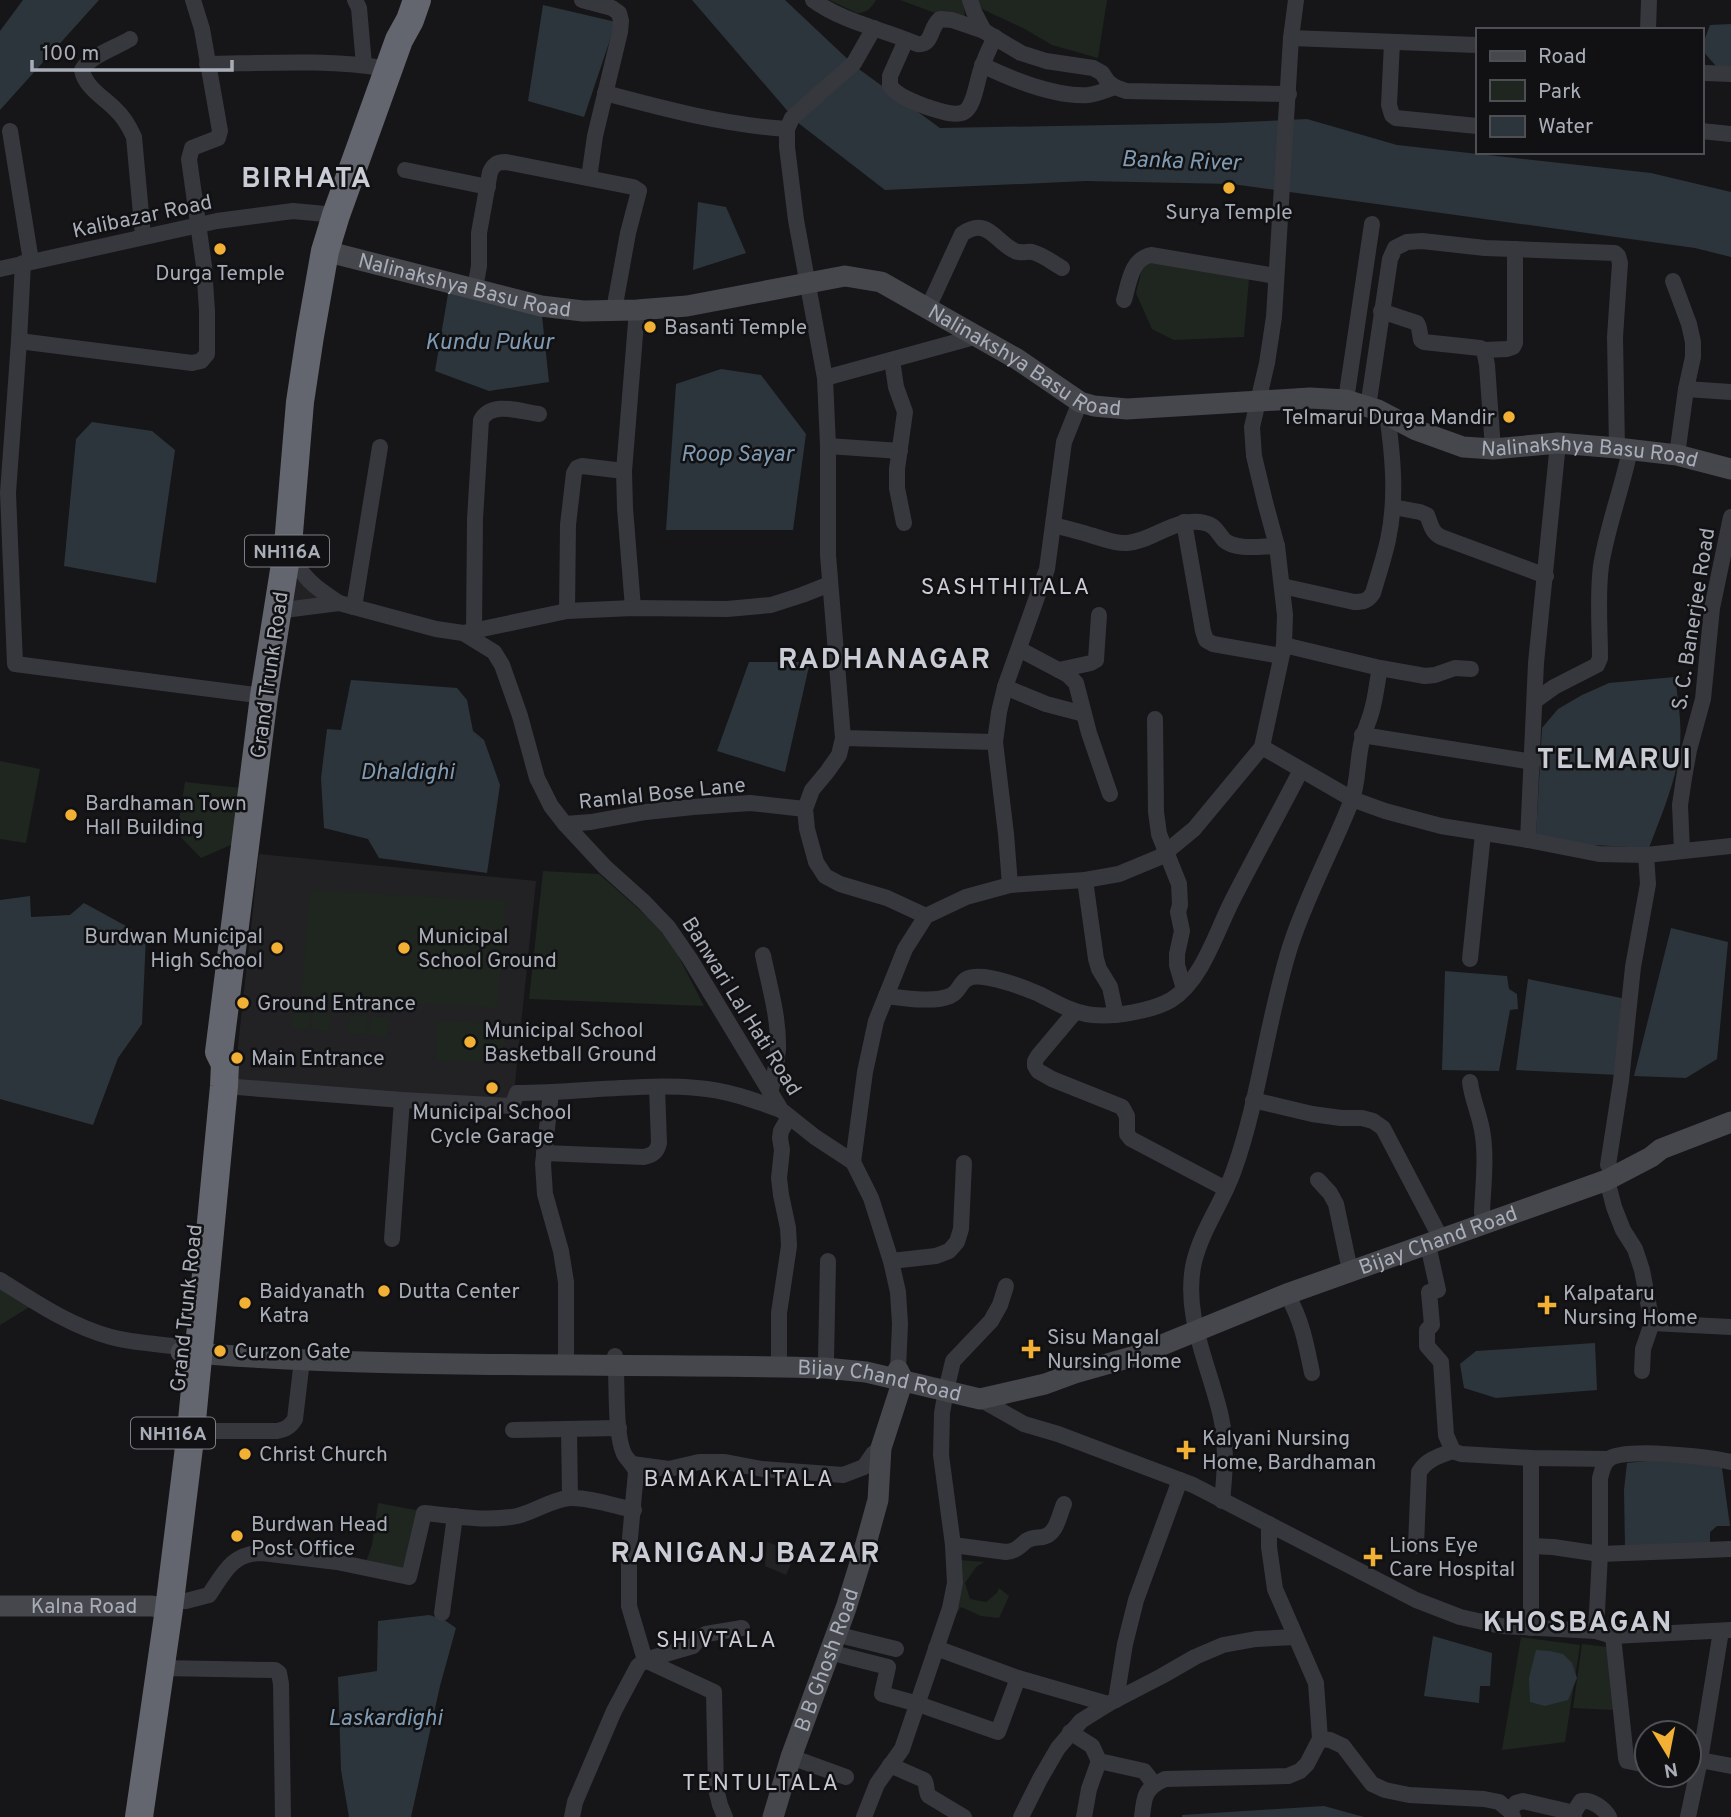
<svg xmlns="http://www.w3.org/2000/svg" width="1731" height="1817" viewBox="0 0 1731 1817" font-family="Overpass,sans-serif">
	<rect width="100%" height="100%" fill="#161618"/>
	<g fill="#222225">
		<path d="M289 576 306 584 318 595 316 602 283 600Z"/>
		<path d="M259 854 536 881 513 1102 234 1083Z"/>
		<path d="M767 1542 796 1552 786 1575 765 1566Z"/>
	</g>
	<g fill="#1e261f">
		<path d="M829 0H876C871 8 867 13 857 13Z"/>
		<path d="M900 0H964L965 19 935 13Z"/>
		<path d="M968 0H1107L1098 58 1052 45 1023 28 969 3Z"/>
		<path d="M1185 259 1250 267 1244 337 1174 340 1152 329 1136 293 1143 265Z"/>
		<path d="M0 761 40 769 26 843 0 839Z"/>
		<path d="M185 782 241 788 233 844 201 858 177 833Z"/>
		<path d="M543 871 599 874 667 934 704 1006 529 999Z"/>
		<path d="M310 890 506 901 497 1008 301 996Z"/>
		<path d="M294 1010 310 1012 308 1030 291 1028Z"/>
		<path d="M313 1012 331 1014 329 1032 311 1030Z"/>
		<path d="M350 1015 368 1016 366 1035 348 1033Z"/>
		<path d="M371 1016 389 1018 387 1037 369 1035Z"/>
		<path d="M437 1021 505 1023 503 1063 436 1061Z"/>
		<path d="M0 1285 36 1303 0 1325Z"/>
		<path d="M378 1503 421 1511 407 1571 366 1562 372 1545Z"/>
		<path d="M959 1560 984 1562 976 1567 965 1583 970 1599 986 1602 997 1593 999 1588 1009 1596 999 1618 981 1616 961 1607 953 1619Z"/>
		<path d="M1521 1637 1580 1645 1565 1742 1502 1750Z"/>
		<path d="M1582 1644 1608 1647 1615 1710 1573 1708Z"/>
	</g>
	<g fill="#2c353c">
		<path d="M23 0H99L0 110V31Z"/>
		<path d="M692 0H785L856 67 940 128 1221 123 1307 119 1397 145 1651 173 1731 192V257L1695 248 1232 184 1086 181 885 190 797 122Z"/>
		<path d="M543 5 616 22 584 117 528 101Z"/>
		<path d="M1731 24V67L1716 66 1701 49 1710 25Z"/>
		<path d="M698 202 726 207 746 253 693 270Z"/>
		<path d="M450 282 541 306 549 382 489 391 435 371Z"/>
		<path d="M721 369 761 375 806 434 793 530H666L676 384Z"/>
		<path d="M92 422 152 431 175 450 156 583 64 566 76 439Z"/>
		<path d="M749 662H810L785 772 717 751Z"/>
		<path d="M1675 677C1679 706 1684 736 1677 765 1671 793 1659 821 1649 848L1592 845 1536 835 1542 728 1558 709 1582 695 1609 683Z"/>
		<path d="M351 680 457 688 467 700 473 731 484 740 500 785 487 873 379 858 368 839 324 828 321 778 327 729 341 730Z"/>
		<path d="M30 896 31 917 70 915 84 903 146 937 142 1024 118 1058 93 1125 0 1099V900Z"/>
		<path d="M1671 928 1728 942 1717 1059 1686 1078 1634 1076Z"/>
		<path d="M1445 971 1507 976 1509 989 1517 994 1518 1009 1510 1010 1499 1071 1442 1070Z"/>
		<path d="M1528 979 1626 999 1619 1075 1516 1070Z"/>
		<path d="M1595 1343 1597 1390 1496 1398 1464 1388 1460 1364 1476 1351Z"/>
		<path d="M1657 1456 1722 1468 1730 1526H1717L1710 1532V1545L1625 1547 1624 1490 1627 1463 1656 1460Z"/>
		<path d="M429 1615 443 1619 456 1628 440 1686 411 1817H349L341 1770 338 1677 377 1671 378 1621Z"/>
		<path d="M1433 1636 1492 1653 1490 1686H1480L1479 1703 1424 1696Z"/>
		<path d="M1536 1650 1550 1651 1563 1654 1572 1663 1577 1678 1568 1700 1545 1706 1530 1702 1529 1678Z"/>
		<path d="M1324 1806 1364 1817H1182V1815Z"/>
	</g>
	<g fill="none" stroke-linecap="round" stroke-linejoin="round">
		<g stroke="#37383d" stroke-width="16">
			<path d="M355 0 359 8 364 65"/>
			<path d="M582 0 612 8 619 13 621 21 620 32 595 136 589 178"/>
			<path d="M813 0C843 22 882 29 917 44 933 46 929 28 940 19L952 20 984 31 1021 53 1046 61 1093 68 1102 73 1108 82 1115 87 1126 91 1289 94"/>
			<path d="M970 0 974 12 984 31"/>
			<path d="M874 28 854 63 792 118 787 129V147L796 220 825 378 828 446V555L843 738 839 755 827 772 812 790 805 809 807 829 816 862 825 876 840 884 887 898 926 916"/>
			<path d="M1648 30 1649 0"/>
			<path d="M1291 38 1477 45"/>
			<path d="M130 39C115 48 90 56 82 70 85 87 103 97 115 109 124 117 129 126 134 137L143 236"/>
			<path d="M906 40 890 76V86C899 97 914 102 927 107 937 110 955 117 964 112 975 106 977 78 982 67 985 57 990 47 995 37"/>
			<path d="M1392 42 1389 105 1392 115 1396 118 1477 126"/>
			<path d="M207 64C268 63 329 59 389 69"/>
			<path d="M982 65C1011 79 1056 97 1088 95 1098 94 1106 90 1115 87"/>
			<path d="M1705 73 1731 74"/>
			<path d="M605 93C665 109 725 125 787 129"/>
			<path d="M10 131 31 261"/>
			<path d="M1701 131 1731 134"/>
			<path d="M405 170 488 187"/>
			<path d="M23 263 19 341 8 493 15 664 264 696"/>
			<path d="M0 269 217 221 293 211 336 215"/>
			<path d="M1673 281 1689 324 1693 342V357L1686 389 1677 455"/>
			<path d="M475 288 479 266V233L490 172C494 164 497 162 506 162L633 187 639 191 628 233 614 310"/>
			<path d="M1124 300C1129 283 1131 259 1151 255L1276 276"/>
			<path d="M928 308 962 234C988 216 995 242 1015 251 1021 254 1026 251 1032 252 1042 254 1053 263 1062 268"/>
			<path d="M1381 311 1417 323 1419 328 1421 340 1424 342 1480 348 1484 350 1487 365 1493 449"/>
			<path d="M19 341 192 363 201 361 207 354V311L204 266 189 159 192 148 218 138 220 131 202 29 193 0"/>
			<path d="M1484 350 1507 349 1513 347 1515 343V249"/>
			<path d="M892 360 896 387 905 412 897 469V488L904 523"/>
			<path d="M825 378 978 336"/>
			<path d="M1686 389 1731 392"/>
			<path d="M1346 400 1372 224"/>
			<path d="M1368 407 1390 259 1395 248 1407 242 1422 241 1485 248 1615 253 1618 256 1620 263 1615 337 1617 448"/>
			<path d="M828 446 900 451"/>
			<path d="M1393 507 1420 512 1427 515C1431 524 1431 532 1441 537L1546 576"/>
			<path d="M1184 522 1203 631 1206 640 1213 644 1281 656"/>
			<path d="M1053 525C1065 528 1078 531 1090 535 1102 538 1114 544 1127 543 1154 541 1175 516 1205 523 1215 525 1218 533 1224 540 1236 551 1262 546 1277 546"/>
			<path d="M290 550C300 577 316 588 339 603"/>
			<path d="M1282 586 1354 602C1363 602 1368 601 1373 593 1378 576 1384 558 1388 540 1397 498 1393 456 1387 414"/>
			<path d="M354 607 380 447"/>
			<path d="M633 608 625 508 624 471 637 310"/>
			<path d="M567 611 568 525 574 473 577 468 582 466 624 471"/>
			<path d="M278 612 292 609 339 603 436 629 463 633 494 652 502 665 520 716 537 778 551 806 565 824 605 867 644 902 668 927 690 959 781 1110 815 1137 853 1162 871 1198 891 1261 898 1292 900 1324 898 1370"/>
			<path d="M474 631 475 519 481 420C492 400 521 412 539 414"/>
			<path d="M463 633 567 611 633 608 727 609 771 605 802 595 830 584"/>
			<path d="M1284 645 1380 668 1425 676 1435 675 1455 668 1471 669"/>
			<path d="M1019 649 1068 675 1076 683 1089 733 1110 794"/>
			<path d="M1059 670 1091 663 1096 660 1099 615"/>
			<path d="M1005 687 1046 704 1084 714"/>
			<path d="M1536 700 1554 687 1597 665 1600 658C1600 628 1597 596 1601 566 1607 527 1622 489 1630 450"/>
			<path d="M1155 719 1156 812 1159 834 1179 884 1180 905 1178 912 1182 931 1177 954V965L1184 989"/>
			<path d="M1362 735 1533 762"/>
			<path d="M843 738 995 742"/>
			<path d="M1262 747 1352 799 1385 811 1441 826 1528 840 1599 854 1646 855 1731 846"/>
			<path d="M565 824 591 822 646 812 693 807 750 803 805 809"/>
			<path d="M1528 840 1536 663 1558 443"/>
			<path d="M1682 851 1680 805 1684 778 1689 750 1703 699 1712 608 1731 517"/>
			<path d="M1085 880 1096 959 1099 969 1110 987 1116 1015"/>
			<path d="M1010 885 1006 834 995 742 999 712 1005 687 1047 569 1064 442 1080 402"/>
			<path d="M763 955C769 985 779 1017 778 1049 777 1064 774 1078 770 1093"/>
			<path d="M1470 959 1483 834"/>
			<path d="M886 996C904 998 933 1003 950 996 964 990 957 974 984 977 1000 979 1025 988 1039 994 1057 1003 1073 1013 1093 1015 1115 1017 1152 1011 1171 1000 1203 980 1217 929 1234 897 1256 854 1279 813 1301 770"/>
			<path d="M1075 1012 1038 1056 1035 1061V1066L1038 1071 1052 1079 1122 1107 1127 1116V1134L1131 1139 1226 1189"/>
			<path d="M1470 1082C1472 1099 1479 1113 1482 1130 1487 1156 1483 1186 1482 1213"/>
			<path d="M224 1086 402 1100 512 1106 517 1093C577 1093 638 1083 697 1088 726 1090 754 1100 781 1110"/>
			<path d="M551 1093 543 1164 545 1194 561 1251 566 1282V1355"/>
			<path d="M1253 1100 1312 1114 1341 1118H1362L1373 1121 1383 1128 1437 1231"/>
			<path d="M544 1153 644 1157C653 1155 657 1152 659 1143L657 1087"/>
			<path d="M853 1162 865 1072 876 1021 905 949 926 916 966 897 1010 885 1085 880 1119 874 1160 857 1194 829 1262 747 1284 645 1285 615 1277 546 1265 502 1254 456 1252 427 1267 363 1274 317 1291 38 1296 0"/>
			<path d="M1608 1165 1621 1081 1633 967 1648 884 1646 855"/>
			<path d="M1318 1180 1330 1193 1336 1204 1348 1261"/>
			<path d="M1607 1180 1614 1207 1623 1230 1635 1249 1642 1270 1652 1323 1643 1349 1642 1371"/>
			<path d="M392 1239 402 1100"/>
			<path d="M1428 1245 1438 1290 1429 1292 1432 1325 1427 1330V1346L1441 1362 1446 1435 1453 1451 1461 1454 1531 1458 1609 1459"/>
			<path d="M891 1261 936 1256 949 1251 957 1242 961 1229 964 1163"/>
			<path d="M0 1280C35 1302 70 1326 111 1337 134 1343 158 1344 181 1347"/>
			<path d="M1287 1294C1302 1321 1306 1343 1312 1373"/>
			<path d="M1652 1323 1731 1327"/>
			<path d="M779 1358V1313L789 1246 788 1228 781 1195 779 1178 782 1150 780 1138 781 1131 789 1117"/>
			<path d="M826 1360 828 1261"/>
			<path d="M948 1382 953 1361 991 1321 1000 1305 1006 1286"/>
			<path d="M980 1399 1024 1424 1058 1434 1193 1485 1416 1600 1460 1617 1501 1626 1596 1631 1613 1636 1731 1630"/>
			<path d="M569 1429 570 1498"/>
			<path d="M513 1430 619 1428"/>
			<path d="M191 1431H277C286 1429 290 1427 295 1419L302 1360"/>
			<path d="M1531 1458V1628"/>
			<path d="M632 1464 669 1469 699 1462H725L762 1469 843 1475 864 1467 873 1454 881 1448"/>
			<path d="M1222 1501C1225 1473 1227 1445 1221 1417 1210 1367 1182 1315 1194 1262 1202 1229 1223 1202 1234 1170 1260 1097 1267 1018 1291 944 1307 895 1332 850 1351 802 1358 785 1357 764 1361 745 1363 733 1369 722 1372 710 1376 696 1377 682 1380 668"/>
			<path d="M953 1545 1006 1552C1016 1551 1019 1547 1026 1541 1032 1537 1037 1538 1043 1537 1057 1534 1059 1515 1064 1504"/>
			<path d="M1416 1546 1419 1472C1427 1459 1439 1456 1453 1451"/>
			<path d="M1531 1546 1553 1547 1600 1554 1731 1549"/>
			<path d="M170 1602 186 1601 209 1595C224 1573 232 1553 262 1553L337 1562 409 1577 424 1513C455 1516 486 1522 517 1516 535 1512 550 1500 569 1498 588 1497 615 1506 634 1510"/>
			<path d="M442 1613 455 1516"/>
			<path d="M1596 1631 1600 1554V1478C1602 1472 1603 1463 1609 1459 1623 1447 1712 1457 1731 1462"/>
			<path d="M835 1634 896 1649"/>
			<path d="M1613 1636 1626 1758 1627 1761 1647 1765"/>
			<path d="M936 1648 1018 1678 1108 1704"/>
			<path d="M829 1652 888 1667 882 1694 918 1704 998 1732 1018 1678"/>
			<path d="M645 1660 714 1692 716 1789 720 1805 725 1817"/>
			<path d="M645 1660 693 1646 700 1637 706 1634 742 1628"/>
			<path d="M161 1668 275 1670 279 1673 281 1684 283 1817"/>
			<path d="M1116 1700 1125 1644 1136 1600 1180 1480"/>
			<path d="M1070 1732 1092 1746 1099 1761 1144 1771 1154 1784"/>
			<path d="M1320 1739 1330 1740 1343 1746 1372 1784 1385 1790 1409 1795 1484 1799 1499 1802 1510 1811 1513 1817"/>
			<path d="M791 1757 846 1777"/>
			<path d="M1700 1760 1731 1766"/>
			<path d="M890 1765 924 1780C928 1785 925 1791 929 1796L964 1817"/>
			<path d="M1510 1811 1516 1803 1523 1801 1570 1812 1574 1817"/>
			<path d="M1573 1814 1581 1801C1591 1799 1604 1808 1609 1817"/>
			<path d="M572 1817 575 1802 614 1711 638 1666 645 1660 629 1606V1549L636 1472C634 1465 628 1461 624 1454 614 1432 618 1382 615 1356"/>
			<path d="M864 1817 877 1784 902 1749 950 1608 955 1583 953 1545 941 1455 942 1413 946 1391"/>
			<path d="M1021 1817 1040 1779 1058 1748 1081 1721 1108 1704 1162 1676 1195 1657 1223 1645 1256 1639 1295 1637"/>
			<path d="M1084 1817 1089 1789 1099 1761"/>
			<path d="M1142 1817C1144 1796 1145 1788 1165 1779L1288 1776 1300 1771 1307 1764 1320 1739 1316 1683 1275 1589 1269 1547V1524"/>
			<path d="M1688 1817 1700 1760 1721 1631"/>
		</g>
		<g stroke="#45474d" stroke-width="21">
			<path id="s1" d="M325 251 541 306 583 311 637 310 687 306 845 276 881 282 1017 359 1080 402 1094 406 1127 409 1310 398 1346 400 1378 410 1416 430 1463 447 1493 449 1558 443 1617 448 1677 455 1731 469"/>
			<path id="s2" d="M181 1352C395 1370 610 1362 825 1368L866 1372 980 1399 1045 1384 1075 1373 1135 1356 1287 1294 1607 1180 1651 1157 1661 1149 1731 1122"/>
			<path id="s3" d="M0 1606H152L169 1609"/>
			<path id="s4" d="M773 1817 791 1757 846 1608 865 1547 878 1500 881 1448 903 1380 898 1370"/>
		</g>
		<path stroke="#63666e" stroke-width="28" d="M139 1817 169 1609 191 1431 224 1086 225 1064 219 1052 264 696 288 545 300 402 310 336 325 251 336 215 399 40 410 20 417 0"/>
	</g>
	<g fill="#f2b134" stroke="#111113" stroke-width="2.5">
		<circle cx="1229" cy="188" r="7"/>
		<circle cx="220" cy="249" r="7"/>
		<circle cx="650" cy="327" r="7"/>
		<circle cx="1509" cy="417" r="7"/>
		<circle cx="71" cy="815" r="7"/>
		<circle cx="277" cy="948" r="7"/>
		<circle cx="404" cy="948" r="7"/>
		<circle cx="243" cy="1003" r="7"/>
		<circle cx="470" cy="1042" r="7"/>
		<circle cx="237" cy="1058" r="7"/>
		<circle cx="492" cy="1088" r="7"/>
		<circle cx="384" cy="1291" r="7"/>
		<circle cx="245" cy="1303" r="7"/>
		<path d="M1543.5 1294.5h7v7h7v7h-7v7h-7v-7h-7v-7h7z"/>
		<path d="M1027.5 1338.5h7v7h7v7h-7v7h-7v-7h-7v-7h7z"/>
		<circle cx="220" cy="1351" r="7"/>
		<path d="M1182.5 1439.5h7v7h7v7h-7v7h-7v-7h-7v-7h7z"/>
		<circle cx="245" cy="1454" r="7"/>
		<circle cx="237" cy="1536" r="7"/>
		<path d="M1369.5 1546.5h7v7h7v7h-7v7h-7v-7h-7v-7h7z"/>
	</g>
	<g text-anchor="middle" stroke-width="5" stroke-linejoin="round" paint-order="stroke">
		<g fill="#111113" stroke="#7b7e86" stroke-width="2">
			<rect x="245" y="535.5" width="84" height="31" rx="5"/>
			<rect x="131" y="1417.5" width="84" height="31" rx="5"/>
		</g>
		<g font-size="19" font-weight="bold" fill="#a8adb8">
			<text x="287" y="558">NH116A</text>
			<text x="173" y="1440">NH116A</text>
		</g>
		<g font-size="21" fill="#a8adb8" stroke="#111113" text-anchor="start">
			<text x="1229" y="219" text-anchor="middle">Surya Temple</text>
			<text x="220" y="280" text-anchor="middle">Durga Temple</text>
			<text x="664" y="334">Basanti Temple</text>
			<text x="1495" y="424" text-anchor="end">Telmarui Durga Mandir</text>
			<text x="85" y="810">Bardhaman Town<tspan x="85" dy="24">Hall Building</tspan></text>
			<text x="263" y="943" text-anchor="end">Burdwan Municipal<tspan x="263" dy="24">High School</tspan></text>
			<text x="418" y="943">Municipal<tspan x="418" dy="24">School Ground</tspan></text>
			<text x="257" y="1010">Ground Entrance</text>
			<text x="484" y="1037">Municipal School<tspan x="484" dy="24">Basketball Ground</tspan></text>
			<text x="251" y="1065">Main Entrance</text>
			<text x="492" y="1119" text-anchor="middle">Municipal School<tspan x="492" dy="24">Cycle Garage</tspan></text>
			<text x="259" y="1298">Baidyanath<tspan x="259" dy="24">Katra</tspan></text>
			<text x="398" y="1298">Dutta Center</text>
			<text x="1563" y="1300">Kalpataru<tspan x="1563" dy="24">Nursing Home</tspan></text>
			<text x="1047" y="1344">Sisu Mangal<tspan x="1047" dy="24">Nursing Home</tspan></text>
			<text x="234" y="1358">Curzon Gate</text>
			<text x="1202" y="1445">Kalyani Nursing<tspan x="1202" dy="24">Home, Bardhaman</tspan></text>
			<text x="259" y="1461">Christ Church</text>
			<text x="251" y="1531">Burdwan Head<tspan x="251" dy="24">Post Office</tspan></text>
			<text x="1389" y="1552">Lions Eye<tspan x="1389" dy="24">Care Hospital</tspan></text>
		</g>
		<g font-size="21" fill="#a8adb8" stroke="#111113">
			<text transform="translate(142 216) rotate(-12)" y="7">Kalibazar Road</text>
			<text dy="7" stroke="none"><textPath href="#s1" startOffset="144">Nalinakshya Basu Road</textPath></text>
			<text dy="7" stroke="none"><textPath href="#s1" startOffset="732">Nalinakshya Basu Road</textPath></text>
			<text dy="7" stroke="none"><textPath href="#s1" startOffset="1320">Nalinakshya Basu Road</textPath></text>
			<text transform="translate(1693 619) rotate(-81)" y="7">S. C. Banerjee Road</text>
			<text transform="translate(269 675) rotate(-82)" y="7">Grand Trunk Road</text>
			<text transform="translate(662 793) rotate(-6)" y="7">Ramlal Bose Lane</text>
			<text transform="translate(742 1006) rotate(58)" y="7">Banwari Lal Hati Road</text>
			<text dy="7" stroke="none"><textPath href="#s2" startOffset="1288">Bijay Chand Road</textPath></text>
			<text transform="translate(186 1308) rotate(-84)" y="7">Grand Trunk Road</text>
			<text dy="7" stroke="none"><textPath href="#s2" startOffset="700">Bijay Chand Road</textPath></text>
			<text dy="7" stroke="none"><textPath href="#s3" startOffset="84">Kalna Road</textPath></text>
			<text dy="7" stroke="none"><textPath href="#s4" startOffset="166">B B Ghosh Road</textPath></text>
		</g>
		<g font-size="23" font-style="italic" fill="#7f9bb3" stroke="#111113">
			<text transform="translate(1181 160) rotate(2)" y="8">Banka River</text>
			<text x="489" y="349">Kundu Pukur</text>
			<text x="737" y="461">Roop Sayar</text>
			<text x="407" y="779">Dhaldighi</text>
			<text x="385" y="1725">Laskardighi</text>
		</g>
		<g font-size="23" letter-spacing="2" fill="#c9ccd4" stroke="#111113">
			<text x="1006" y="594">SASHTHITALA</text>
			<text x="739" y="1486">BAMAKALITALA</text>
			<text x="717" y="1647">SHIVTALA</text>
			<text x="761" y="1790">TENTULTALA</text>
		</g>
		<g font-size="28" font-weight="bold" letter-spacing="2" fill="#c9ccd4" stroke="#111113">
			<text x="307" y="187">BIRHATA</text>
			<text x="885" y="668">RADHANAGAR</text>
			<text x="1615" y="768">TELMARUI</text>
			<text x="746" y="1562">RANIGANJ BAZAR</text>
			<text x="1578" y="1631">KHOSBAGAN</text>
		</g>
	</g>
	<rect x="1476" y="28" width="228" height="126" fill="#111113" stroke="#4d4f55" stroke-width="2"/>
	<rect x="1490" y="51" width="35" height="10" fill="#45474d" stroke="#4d4f55" stroke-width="2"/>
	<text x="1538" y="63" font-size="21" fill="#a8adb8">Road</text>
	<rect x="1490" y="80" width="35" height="21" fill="#1e261f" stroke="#4d4f55" stroke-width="2"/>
	<text x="1538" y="98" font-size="21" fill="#a8adb8">Park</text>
	<rect x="1490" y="116" width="35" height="21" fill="#2c353c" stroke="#4d4f55" stroke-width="2"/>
	<text x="1538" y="133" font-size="21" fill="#a8adb8">Water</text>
	<g transform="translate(1668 1754) rotate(170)"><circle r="33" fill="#111113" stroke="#4d4f55" stroke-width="2"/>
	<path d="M0-5L12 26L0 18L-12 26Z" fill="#f2b134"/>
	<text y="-10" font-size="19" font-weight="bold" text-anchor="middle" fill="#a8adb8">N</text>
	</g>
	<path d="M32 60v10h200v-10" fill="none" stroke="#a8adb8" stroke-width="3.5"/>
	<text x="42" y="60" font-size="21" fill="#a8adb8" stroke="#111113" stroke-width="5" paint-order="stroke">100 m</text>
</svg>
